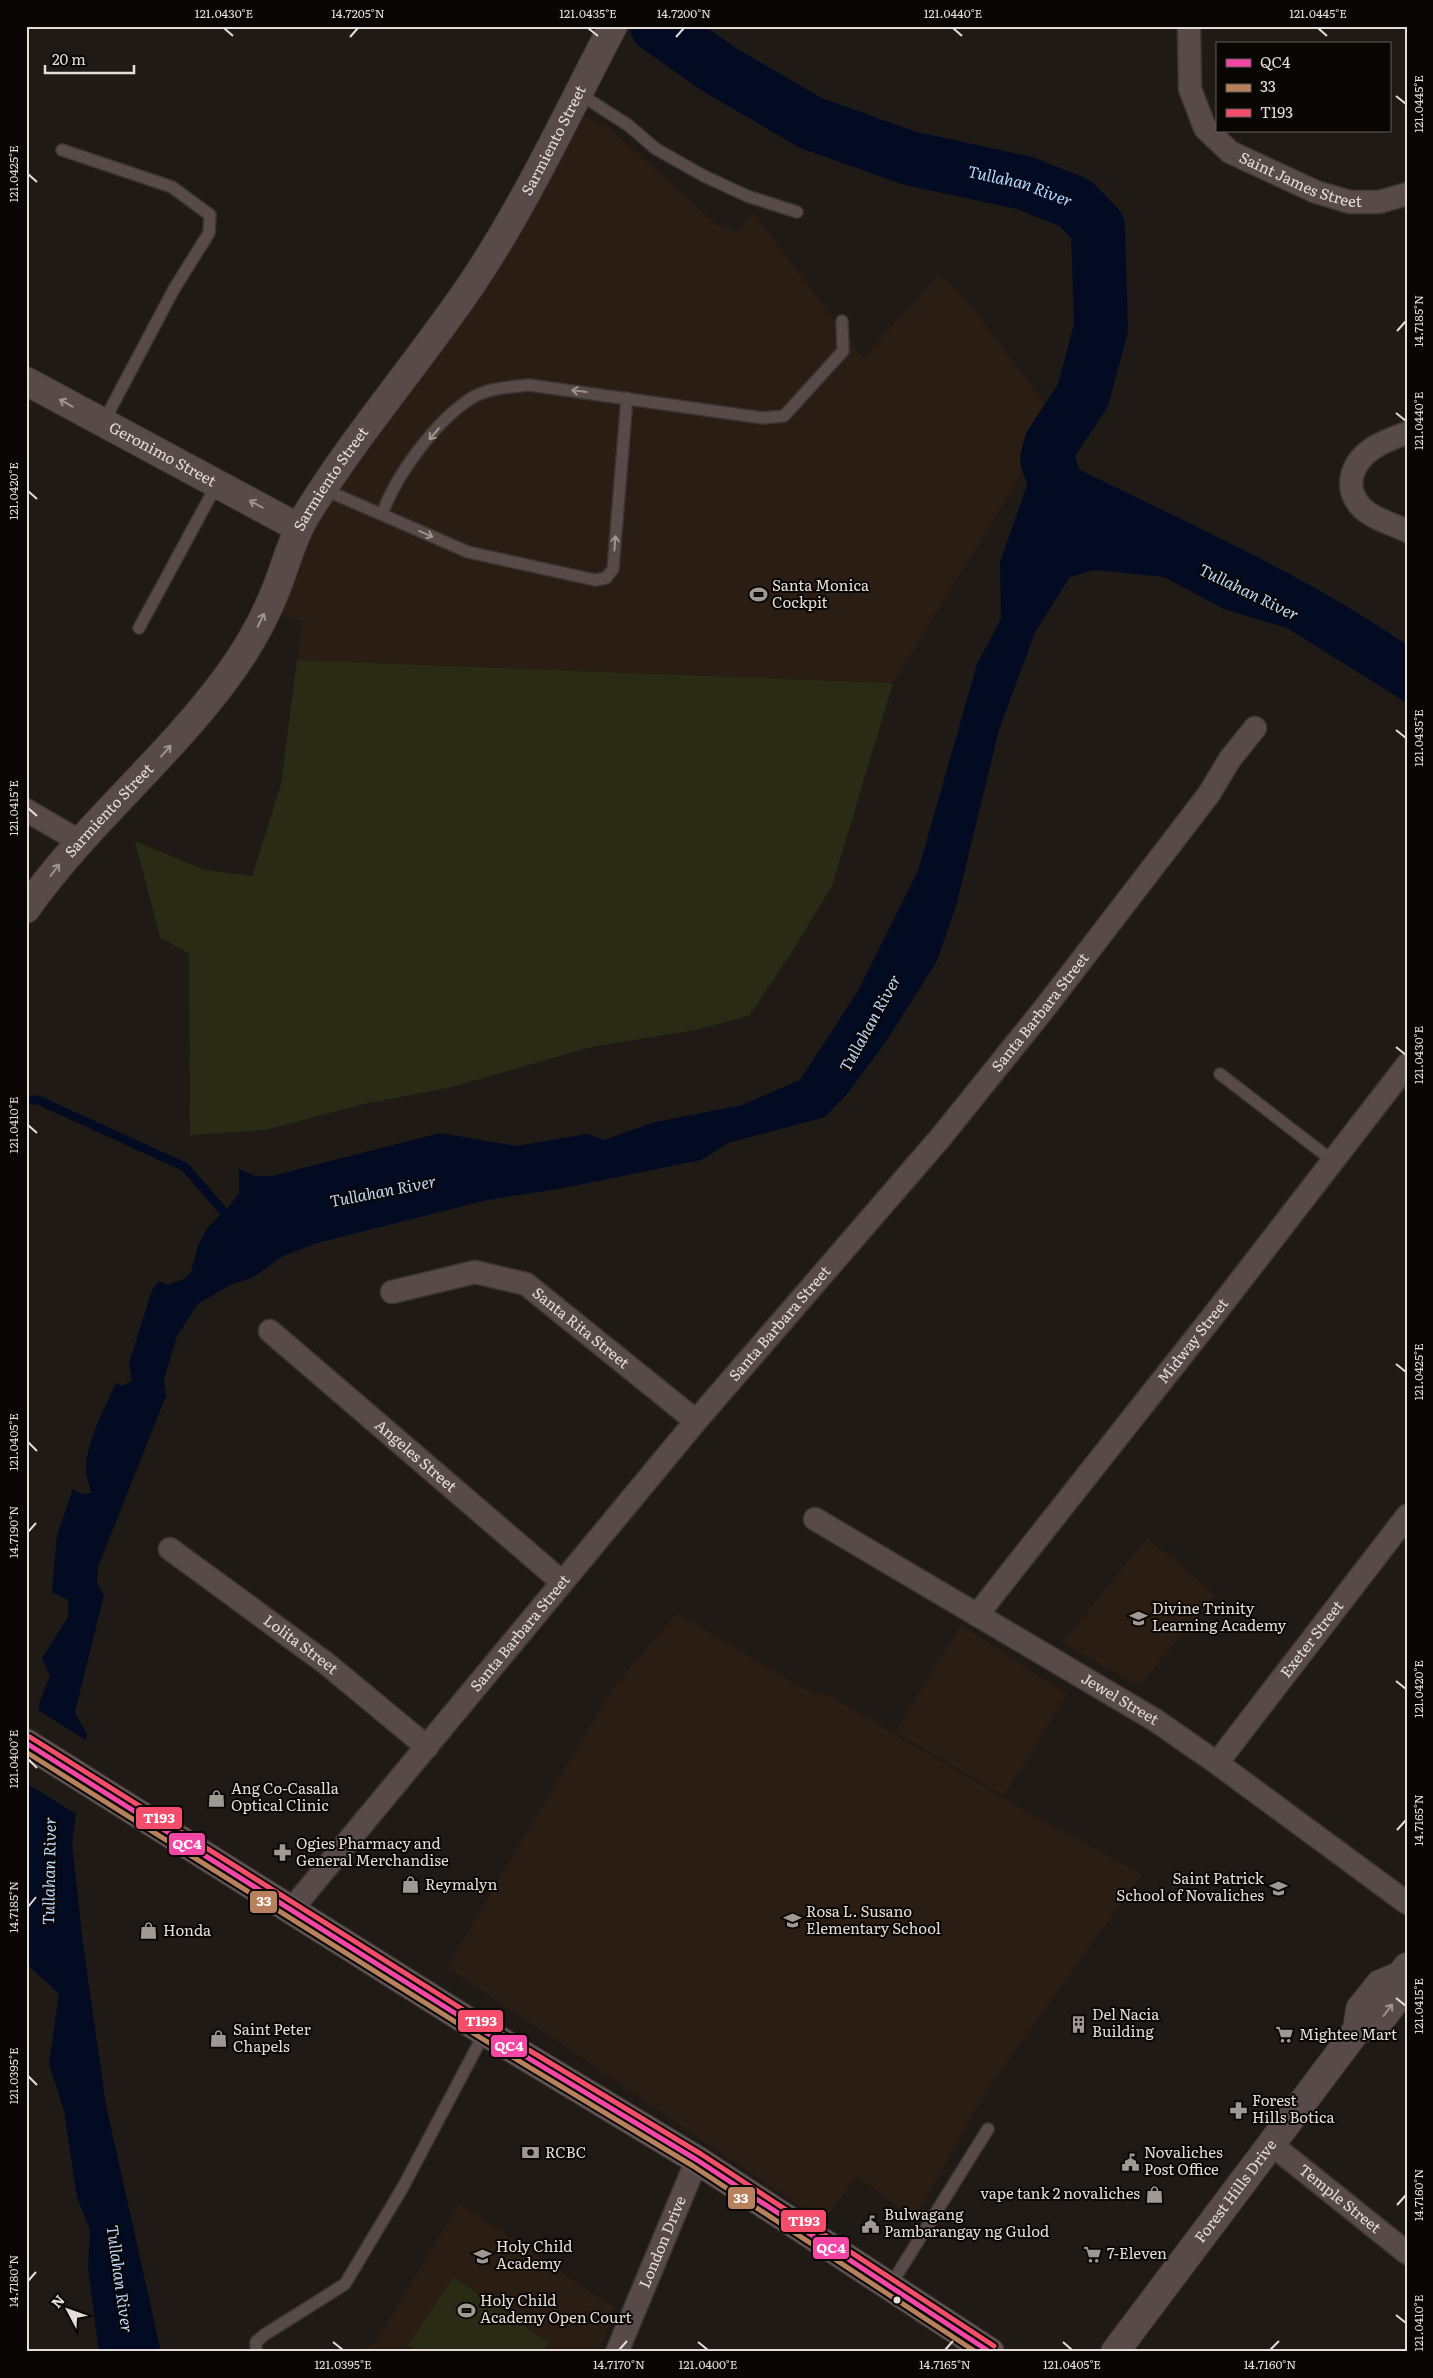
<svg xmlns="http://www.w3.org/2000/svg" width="1433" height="2378" viewBox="0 0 1433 2378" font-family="Literata,serif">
	<rect width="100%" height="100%" fill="#1f1a16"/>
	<g fill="#2a1d13">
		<path d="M581 114 609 128 716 224 736 232 754 213 863 358 939 275 962 294 1056 418 893 683 297 660 303 621 270 613 311 515 541 197Z"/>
		<path d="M1147 1538 1215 1594 1139 1686 1062 1643Z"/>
		<path d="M677 1613 794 1683 811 1692 830 1696 1034 1816 1142 1874 984 2094 914 2220 857 2176 823 2222 447 1967 613 1688Z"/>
		<path d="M961 1625 1067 1694 1004 1796 895 1732Z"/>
		<path d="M459 2203 615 2308 599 2352H359L376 2342Z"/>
	</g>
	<g fill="#292b14">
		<path d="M297 660 893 683 832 886 791 953 749 1016 695 1030 591 1047 452 1087 364 1104 265 1130 190 1135 189 954 160 937 135 841 205 870 252 876 281 784Z"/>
		<path d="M453 2277 548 2342 543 2352H418L408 2345Z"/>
	</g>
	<path fill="#030b22" d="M1047 459 1072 466C1185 522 1302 573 1407 645V703L1287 628 1224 609 1164 577 1094 570 1070 577 1035 632 999 730 956 906 937 961 885 1043 847 1094 825 1117 728 1143 701 1160 558 1189 487 1200 317 1243 283 1256 252 1278 232 1284 198 1304 177 1336 164 1379 166 1396 98 1567 97 1584 104 1595 75 1712 87 1735 72 1843 83 1944 106 2105 161 2352H99L88 2267 90 2229 77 2198 64 2111 49 2064 59 1994 26 1963V1869L29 1859 26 1849V1777L40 1701 50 1676 42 1658 68 1617V1600L52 1592 57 1535 73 1489 82 1494 91 1493C90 1485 86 1476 86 1471 85 1445 105 1407 116 1383L122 1386 132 1381 129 1363 152 1290 159 1281 168 1285 184 1279 191 1272 198 1246 207 1228 228 1208 239 1193V1169L255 1176H272L440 1133 516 1146 587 1134 604 1140 651 1123 742 1105 800 1080 858 991 918 871 977 664 1001 619 1000 562 1032 471Z"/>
	<path fill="#1f1a16" d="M36 1709 89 1742 78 1815 26 1783V1764Z"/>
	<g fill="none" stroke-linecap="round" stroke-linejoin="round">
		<path stroke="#030b22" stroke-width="9" d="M26 1100H38L185 1167 230 1219"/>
		<path stroke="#030b22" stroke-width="54" id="s1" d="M657 26 720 70 811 123 909 158 1024 183 1075 203 1098 227 1101 328 1083 395 1051 444 1047 459 1072 529"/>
		<defs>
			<g id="service">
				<path d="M578 93 628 125 656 149 704 176 747 196 797 212"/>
				<path d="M62 150 172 187 210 215 209 233 174 289 103 423"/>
				<path d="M323 489 468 552 595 580 606 578 613 569 627 398"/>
				<path d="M382 514C396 475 435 422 470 399 486 388 510 387 529 385L763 418 784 416 843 351 842 321"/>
				<path d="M139 628 217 484"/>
				<path d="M1220 1074 1333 1161"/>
				<path d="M890 2286 988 2129"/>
				<path d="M256 2352V2342L264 2335 345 2284 403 2187 485 2032"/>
			</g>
			<g id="minor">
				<path id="s2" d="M1189 26 1190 89 1205 128 1230 152 1316 192 1350 202H1379L1407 194"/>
				<path d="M1407 433C1396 437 1384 441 1375 447 1352 461 1342 487 1362 508 1373 519 1393 524 1407 531"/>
				<path d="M26 810 79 841"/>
				<path id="s3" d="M392 1292 475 1272 526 1284 696 1421"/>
				<path id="s4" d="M270 1331 562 1582"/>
				<path id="s5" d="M815 1519 1155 1720 1217 1763 1407 1903"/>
				<path id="s6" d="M170 1549 327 1664 427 1747"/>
				<path id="s7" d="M977 1615 1213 1316 1407 1065"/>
				<path id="s8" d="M1217 1763 1407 1516"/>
				<path id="s9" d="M292 1909 696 1421 941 1137 1044 1009 1209 794 1230 759 1255 728"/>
				<path id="s10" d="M1271 2144 1407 2253"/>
				<path id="s11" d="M617 2352 697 2160"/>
			</g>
			<g id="tertiary">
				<path id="s12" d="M26 381 299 528"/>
				<path id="s13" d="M26 909C85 825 166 760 227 677 247 650 265 618 277 587 286 564 292 539 305 517 355 435 419 362 473 282 527 201 568 112 613 26"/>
				<path d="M1357 2030 1378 2023 1398 1997 1400 1976 1407 1967"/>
				<path id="s14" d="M1115 2352 1357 2030 1360 2009 1380 1984 1400 1976"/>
			</g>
			<path id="primary" d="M26 1743 485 2032 697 2160 990 2352"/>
		</defs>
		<use href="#service" stroke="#3a3532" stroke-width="14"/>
		<use href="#minor" stroke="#3a3532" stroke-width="25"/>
		<use href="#tertiary" stroke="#3a3532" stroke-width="30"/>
		<use href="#primary" stroke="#3a3532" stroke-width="30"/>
		<use href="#service" stroke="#574a49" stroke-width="11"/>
		<use href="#minor" stroke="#574a49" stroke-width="22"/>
		<use href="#tertiary" stroke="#574a49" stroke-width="28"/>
		<use href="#primary" stroke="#625352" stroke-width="28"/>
		<defs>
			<path id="bus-1" d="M26 1743 485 2032 697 2160 990 2352"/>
			<path id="bus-2" d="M26 1752 481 2038 693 2166 976 2352"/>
			<path id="bus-3" d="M30 1737 489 2026 701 2154 994 2346"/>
		</defs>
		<use href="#bus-1" stroke="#090604" stroke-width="9"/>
		<use href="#bus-2" stroke="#090604" stroke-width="9"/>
		<use href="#bus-3" stroke="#090604" stroke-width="9"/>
		<use href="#bus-1" stroke="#f346a5" stroke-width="5"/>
		<use href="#bus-2" stroke="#b6815c" stroke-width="5"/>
		<use href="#bus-3" stroke="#f44d6c" stroke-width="5"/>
	</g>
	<defs><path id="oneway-shaft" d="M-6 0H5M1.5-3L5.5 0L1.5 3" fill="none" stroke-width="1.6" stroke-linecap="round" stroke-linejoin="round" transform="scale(1.25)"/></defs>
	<g stroke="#9e9490">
		<use href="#oneway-shaft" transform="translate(579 391) rotate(-172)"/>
		<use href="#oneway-shaft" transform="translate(66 403) rotate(-151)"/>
		<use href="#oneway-shaft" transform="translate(434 434) rotate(130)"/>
		<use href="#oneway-shaft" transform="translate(256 504) rotate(-152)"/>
		<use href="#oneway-shaft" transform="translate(426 534) rotate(24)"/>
		<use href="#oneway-shaft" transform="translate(615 543) rotate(-85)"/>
		<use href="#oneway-shaft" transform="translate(261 620) rotate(-64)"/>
		<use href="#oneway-shaft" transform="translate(166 751) rotate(-49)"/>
		<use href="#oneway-shaft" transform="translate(55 870) rotate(-53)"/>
		<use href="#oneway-shaft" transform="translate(1388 2010) rotate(-53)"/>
	</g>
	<path fill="none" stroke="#e4ddd8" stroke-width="2" d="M224 28 233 36M588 28 598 36M953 28 962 36M1318 28 1327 36M350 37 358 28M676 37 684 28M1396 96 1406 104M28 174 37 182M1397 331 1406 321M1396 413 1406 421M28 491 37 499M1396 730 1406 738M28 808 37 816M1396 1047 1406 1055M28 1125 37 1133M1396 1364 1406 1372M28 1442 37 1451M28 1532 36 1523M1396 1681 1406 1689M28 1759 37 1768M1397 1830 1406 1820M28 1907 36 1897M1396 1998 1406 2006M28 2076 37 2085M1397 2205 1406 2195M28 2281 36 2272M1396 2315 1406 2323M333 2342 343 2350M698 2342 708 2350M1063 2342 1072 2350M619 2350 627 2341M945 2350 953 2341M1270 2350 1279 2341"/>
	<defs>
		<symbol id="stadium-bare" viewBox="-9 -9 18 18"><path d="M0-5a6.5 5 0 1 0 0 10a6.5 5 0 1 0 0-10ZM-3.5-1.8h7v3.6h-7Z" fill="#9f9994" stroke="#090604" stroke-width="2.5" paint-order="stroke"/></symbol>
		<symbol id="school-bare" viewBox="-9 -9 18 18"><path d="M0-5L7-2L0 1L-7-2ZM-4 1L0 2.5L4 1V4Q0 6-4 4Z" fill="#9f9994" stroke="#090604" stroke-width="2.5" paint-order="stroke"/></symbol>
		<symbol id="shop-bare" viewBox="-9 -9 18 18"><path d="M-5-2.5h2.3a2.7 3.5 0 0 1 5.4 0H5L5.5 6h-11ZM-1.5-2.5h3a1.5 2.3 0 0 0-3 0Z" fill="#9f9994" stroke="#090604" stroke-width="2.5" paint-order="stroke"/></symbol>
		<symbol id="pharmacy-bare" viewBox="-9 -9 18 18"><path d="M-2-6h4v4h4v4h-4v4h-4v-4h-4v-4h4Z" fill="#9f9994" stroke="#090604" stroke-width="2.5" paint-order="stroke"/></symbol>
		<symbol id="building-bare" viewBox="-9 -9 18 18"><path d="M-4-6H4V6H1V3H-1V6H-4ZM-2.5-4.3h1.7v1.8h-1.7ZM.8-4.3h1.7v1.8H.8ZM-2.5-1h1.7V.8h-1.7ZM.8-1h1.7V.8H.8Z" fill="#9f9994" stroke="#090604" stroke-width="2.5" paint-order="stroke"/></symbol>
		<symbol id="supermarket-bare" viewBox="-9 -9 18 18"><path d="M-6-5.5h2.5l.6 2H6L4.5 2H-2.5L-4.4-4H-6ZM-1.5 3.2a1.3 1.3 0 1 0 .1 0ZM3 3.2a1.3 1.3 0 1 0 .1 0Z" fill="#9f9994" stroke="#090604" stroke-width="2.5" paint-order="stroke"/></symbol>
		<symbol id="bank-bare" viewBox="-9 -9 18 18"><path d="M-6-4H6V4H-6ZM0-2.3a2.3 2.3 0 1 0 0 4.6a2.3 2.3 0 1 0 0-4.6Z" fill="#9f9994" stroke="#090604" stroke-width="2.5" paint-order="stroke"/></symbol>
		<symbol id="civic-bare" viewBox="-9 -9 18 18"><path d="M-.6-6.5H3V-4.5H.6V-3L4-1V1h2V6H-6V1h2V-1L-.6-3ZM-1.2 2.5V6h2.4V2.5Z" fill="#9f9994" stroke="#090604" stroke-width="2.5" paint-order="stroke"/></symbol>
	</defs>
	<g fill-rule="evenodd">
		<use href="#stadium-bare" x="746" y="582" width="25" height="25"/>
		<use href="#school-bare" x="1126" y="1606" width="25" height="25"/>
		<use href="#shop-bare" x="204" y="1786" width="25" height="25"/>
		<use href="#pharmacy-bare" x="270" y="1840" width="25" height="25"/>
		<use href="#shop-bare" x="398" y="1872" width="25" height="25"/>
		<use href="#school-bare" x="1266" y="1876" width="25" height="25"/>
		<use href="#school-bare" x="780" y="1908" width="25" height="25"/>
		<use href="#shop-bare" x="136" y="1918" width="25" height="25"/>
		<use href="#building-bare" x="1066" y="2012" width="25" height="25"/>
		<use href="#supermarket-bare" x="1272" y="2022" width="25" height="25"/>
		<use href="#shop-bare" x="206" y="2026" width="25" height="25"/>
		<use href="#pharmacy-bare" x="1226" y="2098" width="25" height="25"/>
		<use href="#bank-bare" x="518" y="2140" width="25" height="25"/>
		<use href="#civic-bare" x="1118" y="2150" width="25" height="25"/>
		<use href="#shop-bare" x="1142" y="2182" width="25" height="25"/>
		<use href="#civic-bare" x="858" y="2212" width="25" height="25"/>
		<use href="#supermarket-bare" x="1080" y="2242" width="25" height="25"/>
		<use href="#school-bare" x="470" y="2244" width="25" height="25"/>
		<use href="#stadium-bare" x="454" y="2298" width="25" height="25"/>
	</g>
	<circle fill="#e4ddd8" stroke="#090604" stroke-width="2" cx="897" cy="2300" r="4.5"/>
	<g text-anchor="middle" stroke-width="4" stroke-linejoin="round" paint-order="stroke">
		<g font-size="15" fill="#e4ddd8" stroke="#090604">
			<text dy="5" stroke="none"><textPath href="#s13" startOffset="938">Sarmiento Street</textPath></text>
			<text dy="5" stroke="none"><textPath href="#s2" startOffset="216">Saint James Street</textPath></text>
			<text dy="5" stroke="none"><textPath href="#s12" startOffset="155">Geronimo Street</textPath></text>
			<text dy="5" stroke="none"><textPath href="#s13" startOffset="532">Sarmiento Street</textPath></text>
			<text dy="5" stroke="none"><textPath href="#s13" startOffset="129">Sarmiento Street</textPath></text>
			<text dy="5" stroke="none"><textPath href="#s9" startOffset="1168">Santa Barbara Street</textPath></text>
			<text dy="5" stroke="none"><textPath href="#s9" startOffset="762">Santa Barbara Street</textPath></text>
			<text dy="5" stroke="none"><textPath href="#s3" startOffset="208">Santa Rita Street</textPath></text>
			<text dy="5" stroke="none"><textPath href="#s7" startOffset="349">Midway Street</textPath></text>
			<text dy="5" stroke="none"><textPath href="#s4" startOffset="192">Angeles Street</textPath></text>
			<text dy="5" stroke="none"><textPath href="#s9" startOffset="358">Santa Barbara Street</textPath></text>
			<text dy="5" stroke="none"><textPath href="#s8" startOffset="156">Exeter Street</textPath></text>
			<text dy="5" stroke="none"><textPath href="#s6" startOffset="162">Lolita Street</textPath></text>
			<text dy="5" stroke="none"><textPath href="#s5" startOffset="354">Jewel Street</textPath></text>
			<text dy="5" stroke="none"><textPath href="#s14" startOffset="201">Forest Hills Drive</textPath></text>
			<text dy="5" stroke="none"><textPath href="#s10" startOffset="88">Temple Street</textPath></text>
			<text dy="5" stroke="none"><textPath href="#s11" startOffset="119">London Drive</textPath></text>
		</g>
		<g font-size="15" fill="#e4ddd8" stroke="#090604" text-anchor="start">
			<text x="772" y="591">Santa Monica<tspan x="772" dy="17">Cockpit</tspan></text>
			<text x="1152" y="1614">Divine Trinity<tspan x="1152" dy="17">Learning Academy</tspan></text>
			<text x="231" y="1794">Ang Co-Casalla<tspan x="231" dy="17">Optical Clinic</tspan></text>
			<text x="296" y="1849">Ogies Pharmacy and<tspan x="296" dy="17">General Merchandise</tspan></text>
			<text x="1264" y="1884" text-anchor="end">Saint Patrick<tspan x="1264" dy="17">School of Novaliches</tspan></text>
			<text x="425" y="1890">Reymalyn</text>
			<text x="806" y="1917">Rosa L. Susano<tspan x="806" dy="17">Elementary School</tspan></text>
			<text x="163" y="1936">Honda</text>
			<text x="1092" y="2020">Del Nacia<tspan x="1092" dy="17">Building</tspan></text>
			<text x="233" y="2035">Saint Peter<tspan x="233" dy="17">Chapels</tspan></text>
			<text x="1299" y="2040">Mightee Mart</text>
			<text x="1252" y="2106">Forest<tspan x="1252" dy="17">Hills Botica</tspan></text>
			<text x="545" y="2158">RCBC</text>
			<text x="1144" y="2158">Novaliches<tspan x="1144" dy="17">Post Office</tspan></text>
			<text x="1140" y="2199" text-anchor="end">vape tank 2 novaliches</text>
			<text x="884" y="2220">Bulwagang<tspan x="884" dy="17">Pambarangay ng Gulod</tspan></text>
			<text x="496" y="2252">Holy Child<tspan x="496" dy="17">Academy</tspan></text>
			<text x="1107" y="2259">7-Eleven</text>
			<text x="480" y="2306">Holy Child<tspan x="480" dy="17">Academy Open Court</tspan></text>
		</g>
		<g font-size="16" font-style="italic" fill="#bcd8f9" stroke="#090604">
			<text dy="6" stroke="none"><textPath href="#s1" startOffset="401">Tullahan River</textPath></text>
			<text transform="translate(1249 592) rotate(26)" y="6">Tullahan River</text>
			<text transform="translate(870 1023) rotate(-61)" y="6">Tullahan River</text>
			<text transform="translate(383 1191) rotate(-11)" y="6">Tullahan River</text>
			<text transform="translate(49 1871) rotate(-89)" y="6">Tullahan River</text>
			<text transform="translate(120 2279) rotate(82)" y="6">Tullahan River</text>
		</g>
	</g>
	<g stroke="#090604" stroke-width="2">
		<rect x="135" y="1806" width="48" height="24" rx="5" fill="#f44d6c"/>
		<rect x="168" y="1832" width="38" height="24" rx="5" fill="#f346a5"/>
		<rect x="249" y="1890" width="29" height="24" rx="5" fill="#b6815c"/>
		<rect x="457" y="2009" width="47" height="24" rx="5" fill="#f44d6c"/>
		<rect x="490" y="2034" width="38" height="24" rx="5" fill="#f346a5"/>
		<rect x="727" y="2186" width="29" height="24" rx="5" fill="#b6815c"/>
		<rect x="780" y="2209" width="47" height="24" rx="5" fill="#f44d6c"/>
		<rect x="812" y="2236" width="38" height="24" rx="5" fill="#f346a5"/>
	</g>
	<g font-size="14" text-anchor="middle" font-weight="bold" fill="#fff">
		<text x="159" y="1823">T193</text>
		<text x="187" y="1849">QC4</text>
		<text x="264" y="1906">33</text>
		<text x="481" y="2026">T193</text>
		<text x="509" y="2051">QC4</text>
		<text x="741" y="2203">33</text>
		<text x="804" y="2226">T193</text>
		<text x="831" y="2253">QC4</text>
	</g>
	<rect width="1433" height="2378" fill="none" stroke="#090604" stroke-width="55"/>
	<rect x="1216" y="42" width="175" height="90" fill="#090604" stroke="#615c59"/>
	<rect x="1226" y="59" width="25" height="8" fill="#f346a5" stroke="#615c59"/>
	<text x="1260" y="68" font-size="15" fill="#e4ddd8">QC4</text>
	<rect x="1226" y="84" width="25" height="8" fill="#b6815c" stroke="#615c59"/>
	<text x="1260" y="92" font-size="15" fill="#e4ddd8">33</text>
	<rect x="1226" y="109" width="25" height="8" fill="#f44d6c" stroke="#615c59"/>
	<text x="1260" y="118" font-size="15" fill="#e4ddd8">T193</text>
	<g transform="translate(68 2310) rotate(311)" stroke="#090604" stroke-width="4" paint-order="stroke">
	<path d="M0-4L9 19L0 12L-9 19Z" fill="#e4ddd8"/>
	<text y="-8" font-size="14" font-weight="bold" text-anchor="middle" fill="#e4ddd8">N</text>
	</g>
	<path d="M45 65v8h89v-8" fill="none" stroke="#e4ddd8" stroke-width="2.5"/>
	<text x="52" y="65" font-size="15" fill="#e4ddd8" stroke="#090604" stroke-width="4" paint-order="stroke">20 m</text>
	<rect x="28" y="28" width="1378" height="2322" fill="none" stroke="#e4ddd8" stroke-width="2"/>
	<g font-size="12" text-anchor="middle" fill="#e4ddd8">
		<text x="224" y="18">121.0430°E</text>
		<text x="358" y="18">14.7205°N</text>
		<text x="588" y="18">121.0435°E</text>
		<text x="684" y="18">14.7200°N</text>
		<text x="953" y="18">121.0440°E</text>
		<text x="1318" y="18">121.0445°E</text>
		<text transform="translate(1419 104) rotate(-90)" y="4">121.0445°E</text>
		<text transform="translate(14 174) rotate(-90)" y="4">121.0425°E</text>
		<text transform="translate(1419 321) rotate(-90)" y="4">14.7185°N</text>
		<text transform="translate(1419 421) rotate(-90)" y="4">121.0440°E</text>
		<text transform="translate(14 491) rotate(-90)" y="4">121.0420°E</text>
		<text transform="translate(1419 738) rotate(-90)" y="4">121.0435°E</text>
		<text transform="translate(14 808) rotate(-90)" y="4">121.0415°E</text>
		<text transform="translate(1419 1055) rotate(-90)" y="4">121.0430°E</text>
		<text transform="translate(14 1125) rotate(-90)" y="4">121.0410°E</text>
		<text transform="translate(1419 1372) rotate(-90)" y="4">121.0425°E</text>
		<text transform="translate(14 1442) rotate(-90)" y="4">121.0405°E</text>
		<text transform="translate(14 1532) rotate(-90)" y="4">14.7190°N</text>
		<text transform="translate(1419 1689) rotate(-90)" y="4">121.0420°E</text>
		<text transform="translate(14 1759) rotate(-90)" y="4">121.0400°E</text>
		<text transform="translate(1419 1820) rotate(-90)" y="4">14.7165°N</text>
		<text transform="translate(14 1907) rotate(-90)" y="4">14.7185°N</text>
		<text transform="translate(1419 2006) rotate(-90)" y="4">121.0415°E</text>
		<text transform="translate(14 2076) rotate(-90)" y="4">121.0395°E</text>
		<text transform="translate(1419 2195) rotate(-90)" y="4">14.7160°N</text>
		<text transform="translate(14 2281) rotate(-90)" y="4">14.7180°N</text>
		<text transform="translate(1419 2323) rotate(-90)" y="4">121.0410°E</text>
		<text x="343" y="2369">121.0395°E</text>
		<text x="619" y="2369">14.7170°N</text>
		<text x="708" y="2369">121.0400°E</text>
		<text x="945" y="2369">14.7165°N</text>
		<text x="1072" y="2369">121.0405°E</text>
		<text x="1270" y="2369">14.7160°N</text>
	</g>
</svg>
